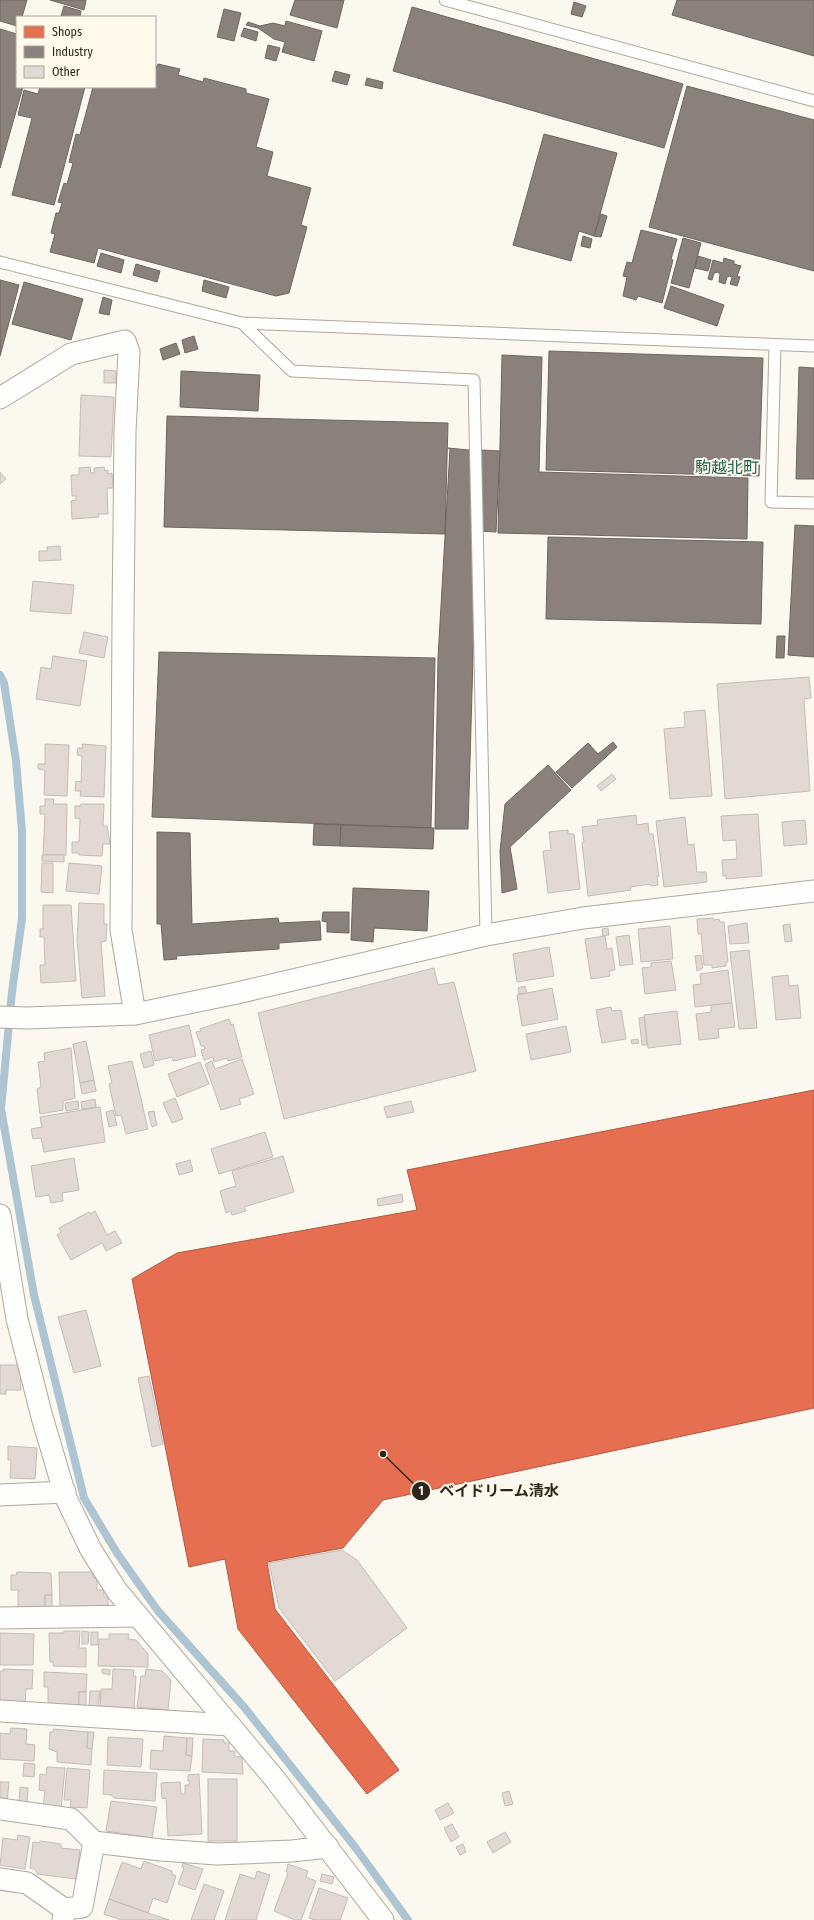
<svg xmlns="http://www.w3.org/2000/svg" width="814" height="1920" viewBox="0 0 814 1920" font-family="'Fira Sans Condensed','Noto Sans JP',sans-serif">
	<rect width="100%" height="100%" fill="#fbf8f0"/>
	<path fill="#e76f51" stroke="#af5941" d="M814 1090V1408L383 1500 343 1548 267 1562 275 1609 399 1770 367 1794 238 1629 225 1559 189 1567 132 1279 177 1253 417 1210 407 1170Z"/>
	<g fill="#8a817c" stroke="#6e665f">
		<path d="M0 0H27L22 17H17V26L0 21Z"/>
		<path d="M50 0H86L84 10Z"/>
		<path d="M295 0H344L337 28 290 15Z"/>
		<path d="M677 0H814V56L672 15Z"/>
		<path d="M574 2 586 6 582 17 571 14Z"/>
		<path d="M64 6 81 11 80 17 61 16Z"/>
		<path d="M412 7 683 84 664 148 393 71Z"/>
		<path d="M224 9 241 13 234 41 217 37Z"/>
		<path d="M286 21 322 31 314 61 282 52 285 42 274 39 258 28 246 25 248 22 260 26 273 23 285 26Z"/>
		<path d="M244 28 258 32 256 41 241 36Z"/>
		<path d="M0 29 17 34V87H23L0 168Z"/>
		<path d="M268 45 280 48 276 61 265 58Z"/>
		<path d="M158 64 180 69 178 75 203 82 204 78 246 89V93L269 99 256 147 273 152 267 176 311 188 301 225 307 227 289 293 276 296 98 248 94 263 50 252 55 234 51 233 56 213H59L62 203 58 202 64 183 67 184 73 163 69 162 76 134 80 135 93 87H155V69Z"/>
		<path d="M335 71 350 75 347 85 332 81Z"/>
		<path d="M367 78 383 82 382 89 365 85Z"/>
		<path d="M687 86 814 120V271L649 227Z"/>
		<path d="M40 87H85L54 205 12 195 32 118 18 115 24 90 38 94Z"/>
		<path d="M544 134 617 153 594 236 579 231 571 261 513 245Z"/>
		<path d="M601 214 607 216 601 237 594 236Z"/>
		<path d="M641 230 677 239 671 259 673 260 662 303 638 296 636 300 623 296 627 277 623 276 627 262 632 263Z"/>
		<path d="M583 236 592 239 590 248 581 246Z"/>
		<path d="M683 238 701 243 689 288 671 283Z"/>
		<path d="M101 253 124 260 121 273 97 266Z"/>
		<path d="M698 256 711 260 708 271 695 268Z"/>
		<path d="M724 258 734 261V264L741 266 737 276 740 277 737 286 730 284 732 278 730 276 727 277 725 284 719 282 720 274 718 272 714 273 712 280 708 279 713 260 723 263Z"/>
		<path d="M136 264 160 271 157 282 133 275Z"/>
		<path d="M0 280 19 285 0 356Z"/>
		<path d="M204 280 229 287 226 298 202 291Z"/>
		<path d="M24 282 83 299 71 340 12 324Z"/>
		<path d="M671 286 724 305 717 326 664 308Z"/>
		<path d="M103 297 112 300 109 315 99 313Z"/>
		<path d="M194 336 198 349 185 353 182 340Z"/>
		<path d="M176 343 180 354 163 360 160 349Z"/>
		<path d="M549 351 763 358 759 476 546 470Z"/>
		<path d="M502 355 542 357 539 472 748 478 747 539 498 533Z"/>
		<path d="M799 367 814 368V479H796Z"/>
		<path d="M181 371 260 375 258 411 180 407Z"/>
		<path d="M167 416 448 423 445 534 164 527Z"/>
		<path d="M448 448 479 451 468 829H435L438 658 450 449Z"/>
		<path d="M481 450 500 451 496 532 477 531Z"/>
		<path d="M795 525 814 526V657L788 655Z"/>
		<path d="M548 537 763 542 761 624 546 619Z"/>
		<path d="M777 636H785L784 658H776Z"/>
		<path d="M159 652 435 658 431 828 152 817Z"/>
		<path d="M613 742 617 747 572 788 556 772 588 743 598 754Z"/>
		<path d="M548 765 571 790 510 847 517 889 502 893 500 851 505 804Z"/>
		<path d="M314 824 341 825 340 846 313 845Z"/>
		<path d="M341 825 434 828 433 849 340 846Z"/>
		<path d="M157 832 190 833 192 924 278 918 279 923 320 921 321 940 279 943V949L176 956 177 959 164 960 161 924H157Z"/>
		<path d="M353 888 429 891 427 931 374 928 373 942 351 940Z"/>
		<path d="M323 912H349V933L327 932V922L322 921Z"/>
	</g>
	<g fill="none" stroke-linecap="round" stroke-linejoin="round">
		<path stroke="#adc5d3" stroke-width="8" d="M0 675 4 683 16 761 22 831V918L12 992 1 1109 34 1295 84 1498 117 1553 158 1611 244 1707 355 1847 408 1920"/>
	</g>
	<g fill="#e2d9d4" stroke="#c5bcb8">
		<path d="M104 370 116 371V383H104Z"/>
		<path d="M81 395 114 397 111 457 79 456Z"/>
		<path d="M90 467 91 473H94V468L104 467 105 471 108 470V474L112 473 113 488H107L108 514H98L99 517 72 519 71 501 76 500V496H72L71 475H79V468Z"/>
		<path d="M0 472 6 479 0 484Z"/>
		<path d="M60 546 61 560 39 561V551H47V547Z"/>
		<path d="M33 581 74 585 71 614 30 611Z"/>
		<path d="M84 632 108 637 104 658 79 653Z"/>
		<path d="M53 656 87 661 80 706 36 699 41 667 51 669Z"/>
		<path d="M809 677 811 698 804 699 810 791 725 799 717 684Z"/>
		<path d="M705 710 712 796 670 799 664 729 685 727 684 712Z"/>
		<path d="M45 744 69 745 67 796 44 795 45 770 38 769V764H45Z"/>
		<path d="M82 744 106 746 104 797 80 796 81 791H75L76 781 81 782 82 756 77 755 78 748H83Z"/>
		<path d="M612 774 616 779 601 791 597 786Z"/>
		<path d="M45 799H54L53 804H67L66 855H43L45 814H40V806H45Z"/>
		<path d="M81 804H104L103 826H107L110 844H103L102 856 79 855V853H72V842H79L80 819 75 818V806H80Z"/>
		<path d="M758 814 762 876 726 879V875L723 876 722 860 737 859 736 840 723 841 721 816Z"/>
		<path d="M636 815 637 825 648 823 649 834H653L659 876H657L658 885 651 886 650 884 630 887 631 890 588 896 582 843 584 842 582 827 598 825 597 820Z"/>
		<path d="M685 817 688 845 694 844 697 872H706L707 882 664 887 656 821Z"/>
		<path d="M805 820 807 844 784 846 782 822Z"/>
		<path d="M568 830V834H574L580 889 548 893 543 851 551 850 549 832Z"/>
		<path d="M42 855H64V862L42 861Z"/>
		<path d="M42 863H53V893L41 892Z"/>
		<path d="M69 863 102 866 99 894 66 891Z"/>
		<path d="M79 903 104 904V924H107L106 941 101 942 105 996 82 998 77 940Z"/>
		<path d="M43 905H71L76 981 41 983 40 965H45L44 937H40V929H43Z"/>
		<path d="M713 918 714 920 719 919 720 922H724L728 962H726V966L712 968V965H704L701 934H698L697 919Z"/>
		<path d="M747 923 749 943 730 944 728 926Z"/>
		<path d="M790 924 792 941 785 942 783 925Z"/>
		<path d="M670 926 673 959 641 962 638 929Z"/>
		<path d="M608 928 609 935 603 936 602 929Z"/>
		<path d="M629 935 633 964 620 966 616 937Z"/>
		<path d="M605 936 607 949 612 948 615 970 609 971 610 976 591 979 585 939Z"/>
		<path d="M549 947 554 976 517 982 513 954Z"/>
		<path d="M749 950 757 1028 739 1029 730 952Z"/>
		<path d="M701 955 703 968 697 971 695 956Z"/>
		<path d="M671 961 676 990 645 994 642 968 651 967V963Z"/>
		<path d="M434 968 438 985 454 982 476 1071 284 1119 258 1013Z"/>
		<path d="M728 970 732 1003 695 1007 693 985 701 984 700 974Z"/>
		<path d="M788 975 789 986 798 985 801 1018 776 1020 772 977Z"/>
		<path d="M525 986 527 993 519 994 518 988Z"/>
		<path d="M552 988 558 1019 522 1026 517 995Z"/>
		<path d="M732 1003 735 1027 718 1029 719 1038 699 1040 696 1014 711 1012V1005Z"/>
		<path d="M611 1007 612 1011 621 1010 626 1039 602 1043 596 1010Z"/>
		<path d="M677 1011 681 1044 648 1048 644 1015Z"/>
		<path d="M644 1017 647 1045H642L639 1018Z"/>
		<path d="M229 1019 231 1025 233 1024 242 1057 228 1061 227 1058 214 1062 213 1057 204 1060 201 1050 205 1049 204 1046H201L196 1032 201 1031 200 1029Z"/>
		<path d="M189 1025 196 1056 173 1061 172 1057 155 1061 149 1035Z"/>
		<path d="M566 1026 571 1052 531 1060 526 1034Z"/>
		<path d="M638 1039 639 1043 632 1044 631 1040Z"/>
		<path d="M86 1041 94 1080 80 1083 73 1044Z"/>
		<path d="M71 1048 75 1098 63 1101V1110L40 1114 37 1089 41 1087 38 1062 45 1061 44 1053Z"/>
		<path d="M151 1051 154 1065 144 1068 140 1054Z"/>
		<path d="M242 1059 254 1094 239 1099 241 1104 221 1110 205 1064 212 1061 215 1069Z"/>
		<path d="M132 1061 148 1129 126 1134 121 1115 116 1116 109 1084 112 1083 108 1066Z"/>
		<path d="M200 1062 209 1084 177 1097 168 1074Z"/>
		<path d="M94 1080 96 1091 82 1094 80 1083Z"/>
		<path d="M175 1098 183 1119 172 1123 163 1103Z"/>
		<path d="M95 1099 96 1107 82 1109 81 1102Z"/>
		<path d="M78 1101 79 1109 66 1111 65 1103Z"/>
		<path d="M411 1101 414 1112 387 1118 384 1107Z"/>
		<path d="M100 1107 105 1142 44 1152 41 1138 33 1139 31 1129 42 1127 40 1117Z"/>
		<path d="M113 1110 117 1125 109 1127 106 1112Z"/>
		<path d="M154 1111 157 1125 152 1127 148 1112Z"/>
		<path d="M265 1132 273 1157 219 1174 211 1149Z"/>
		<path d="M283 1156 294 1192 244 1207 246 1211 232 1215 231 1211 226 1213 220 1191 236 1186 232 1171Z"/>
		<path d="M74 1158 79 1190 62 1193 63 1201 51 1203 49 1195 36 1197 31 1166Z"/>
		<path d="M190 1160 193 1171 179 1175 176 1164Z"/>
		<path d="M402 1194 403 1202 378 1206 377 1199Z"/>
		<path d="M95 1211 107 1235 115 1231 122 1243 106 1251 102 1243 71 1260 57 1235 61 1232 59 1228 89 1212 90 1214Z"/>
		<path d="M86 1310 101 1366 74 1373 58 1317Z"/>
		<path d="M0 1365H20L21 1390H6V1394H0Z"/>
		<path d="M149 1376 163 1444 152 1447 138 1378Z"/>
		<path d="M8 1446 37 1448 35 1479 10 1478 11 1460H8Z"/>
		<path d="M342 1550 357 1560 407 1628 335 1681 279 1608 269 1563Z"/>
		<path d="M17 1572 51 1573 52 1595H45V1610L18 1609V1590H11V1575H16Z"/>
		<path d="M59 1572H93V1578H97V1590H104V1597H108V1608H60Z"/>
		<path d="M45 1595H52V1609L45 1610Z"/>
		<path d="M64 1631H80L79 1648H86V1667L53 1666V1662H50L49 1633H64Z"/>
		<path d="M82 1631 89 1632 88 1644H82Z"/>
		<rect x="91" y="1632" width="7" height="13"/>
		<path d="M0 1633 34 1634 33 1665H0Z"/>
		<path d="M109 1634H129L128 1639 136 1640 148 1654V1667L98 1666 99 1639H109Z"/>
		<path d="M3 1669 33 1670 32 1689H26L25 1704 0 1703V1671H3Z"/>
		<path d="M102 1669 110 1670V1675L102 1673Z"/>
		<path d="M113 1669 134 1670 133 1676H136L134 1711 100 1708 101 1689H112Z"/>
		<path d="M146 1669 162 1671 171 1680 168 1710 137 1707 141 1676H145Z"/>
		<path d="M44 1672 87 1674 86 1692H79V1707L48 1706V1687H44Z"/>
		<path d="M90 1691H100L98 1710H89Z"/>
		<rect x="79" y="1692" width="7" height="15"/>
		<path d="M11 1728 27 1729 26 1744 35 1745 34 1761 0 1759V1733L10 1734Z"/>
		<path d="M53 1729 88 1732 87 1748 92 1749 91 1765 57 1762V1752L49 1749 50 1732H53Z"/>
		<path d="M88 1732H94L92 1749 87 1748Z"/>
		<path d="M164 1736 187 1738 186 1755 192 1756 190 1771 150 1769 151 1750 163 1751Z"/>
		<path d="M108 1737 143 1739 141 1767 107 1765Z"/>
		<path d="M187 1738H193L192 1756 186 1755Z"/>
		<path d="M203 1739 224 1740V1743H229V1751H235V1756L242 1757 243 1774 202 1772Z"/>
		<path d="M24 1763 35 1764 34 1777 23 1776Z"/>
		<path d="M47 1767 65 1768 61 1809 43 1807 45 1791 39 1790 40 1774 46 1775Z"/>
		<path d="M67 1768 90 1770 87 1808 70 1807 71 1800H64Z"/>
		<path d="M104 1770 157 1773 155 1801 114 1798 111 1795 103 1794Z"/>
		<path d="M199 1774 202 1834 168 1836 166 1798 162 1799 161 1783 180 1782 181 1794H185V1785H189L190 1781H188V1775Z"/>
		<rect x="208" y="1779" width="29" height="62"/>
		<path d="M0 1782H9L7 1803 0 1802Z"/>
		<path d="M20 1787 28 1788 27 1804H19Z"/>
		<path d="M509 1791 513 1804 505 1806 502 1793Z"/>
		<path d="M111 1801 157 1807 152 1838 106 1831Z"/>
		<path d="M448 1803 454 1813 440 1820 435 1810Z"/>
		<path d="M452 1824 459 1837 451 1842 444 1828Z"/>
		<path d="M505 1832 511 1842 493 1853 487 1842Z"/>
		<path d="M18 1835 30 1837 25 1869 0 1865 3 1838 17 1840Z"/>
		<path d="M40 1841 61 1844V1848L80 1850 76 1879 37 1874V1872L34 1869 30 1868 33 1842 39 1843Z"/>
		<path d="M463 1844 466 1852 460 1855 456 1847Z"/>
		<path d="M144 1861 172 1871V1874L176 1876 167 1903 153 1898 148 1913 109 1899 122 1862 141 1869Z"/>
		<path d="M183 1863 203 1869 195 1890 178 1884 184 1868 182 1867Z"/>
		<path d="M288 1864 308 1871 306 1877 316 1881 301 1920H295L274 1911 288 1873 286 1872Z"/>
		<path d="M257 1871 270 1875 256 1920H225L240 1874 255 1879Z"/>
		<path d="M322 1874 334 1877 332 1884 320 1881Z"/>
		<path d="M204 1884 224 1891 214 1920H191Z"/>
		<path d="M319 1888 348 1898 340 1920H315L309 1918Z"/>
		<path d="M109 1899 148 1913 169 1920H121L104 1914Z"/>
	</g>
	<g fill="none" stroke-linecap="round" stroke-linejoin="round">
		<defs>
			<g id="lane">
				<path d="M445 0 814 101"/>
				<path d="M0 262 242 323 814 346"/>
				<path d="M242 323 292 371 474 380 486 935"/>
				<path d="M775 345 771 502 814 503"/>
			</g>
			<g id="street">
				<path d="M0 398 71 354 125 341 129 352 125 431 123 620 121 930 135 1014"/>
				<path d="M0 1017 27 1018 135 1014 237 993 486 935 583 918 814 891"/>
				<path d="M0 1215 17 1319 42 1417 66 1498 91 1550 117 1591 274 1778 383 1920"/>
				<path d="M0 1495 65 1492"/>
				<path d="M0 1618 137 1616"/>
				<path d="M0 1711 230 1725"/>
				<path d="M0 1809 71 1819 94 1842 161 1850 217 1854 292 1851 328 1847"/>
				<path d="M0 1879 27 1883 64 1909 63 1920"/>
				<path d="M64 1909 82 1907 94 1842"/>
			</g>
		</defs>
		<use href="#lane" stroke="#ada99f" stroke-width="13"/>
		<use href="#street" stroke="#ada99f" stroke-width="23"/>
		<use href="#lane" stroke="#fefefd" stroke-width="11"/>
		<use href="#street" stroke="#fefefd" stroke-width="21"/>
	</g>
	<g text-anchor="middle" stroke-width="4" stroke-linejoin="round" paint-order="stroke">
		<g font-size="16" fill="#20664e" stroke="#fff9ec">
			<text x="727" y="473">駒越北町</text>
		</g>
	</g>
	<path fill="none" stroke="#2d271b" stroke-width="1.5" d="M383 1454L421 1491"/>
	<g fill="#2d271b" stroke="#fff9ec" stroke-width="1.5">
		<circle cx="383" cy="1454" r="4"/>
		<circle cx="421" cy="1491" r="10"/>
	</g>
	<g font-size="12" text-anchor="middle" font-weight="bold" fill="#fff">
		<text x="421" y="1495">1</text>
	</g>
	<g font-size="15" text-anchor="middle" font-weight="bold" fill="#2d271b" stroke="#fff9ec" stroke-width="4" stroke-linejoin="round" paint-order="stroke">
		<text x="499" y="1496">ベイドリーム清水</text>
	</g>
	<rect x="16" y="16" width="140" height="72" fill="#fff9ec" stroke="#aba598"/>
	<rect x="24" y="26" width="20" height="12" fill="#e76f51" stroke="#aba598"/>
	<text x="52" y="36" font-size="12" fill="#2d271b">Shops</text>
	<rect x="24" y="46" width="20" height="12" fill="#8a817c" stroke="#aba598"/>
	<text x="52" y="56" font-size="12" fill="#2d271b">Industry</text>
	<rect x="24" y="66" width="20" height="12" fill="#e2d9d4" stroke="#aba598"/>
	<text x="52" y="76" font-size="12" fill="#2d271b">Other</text>
</svg>
